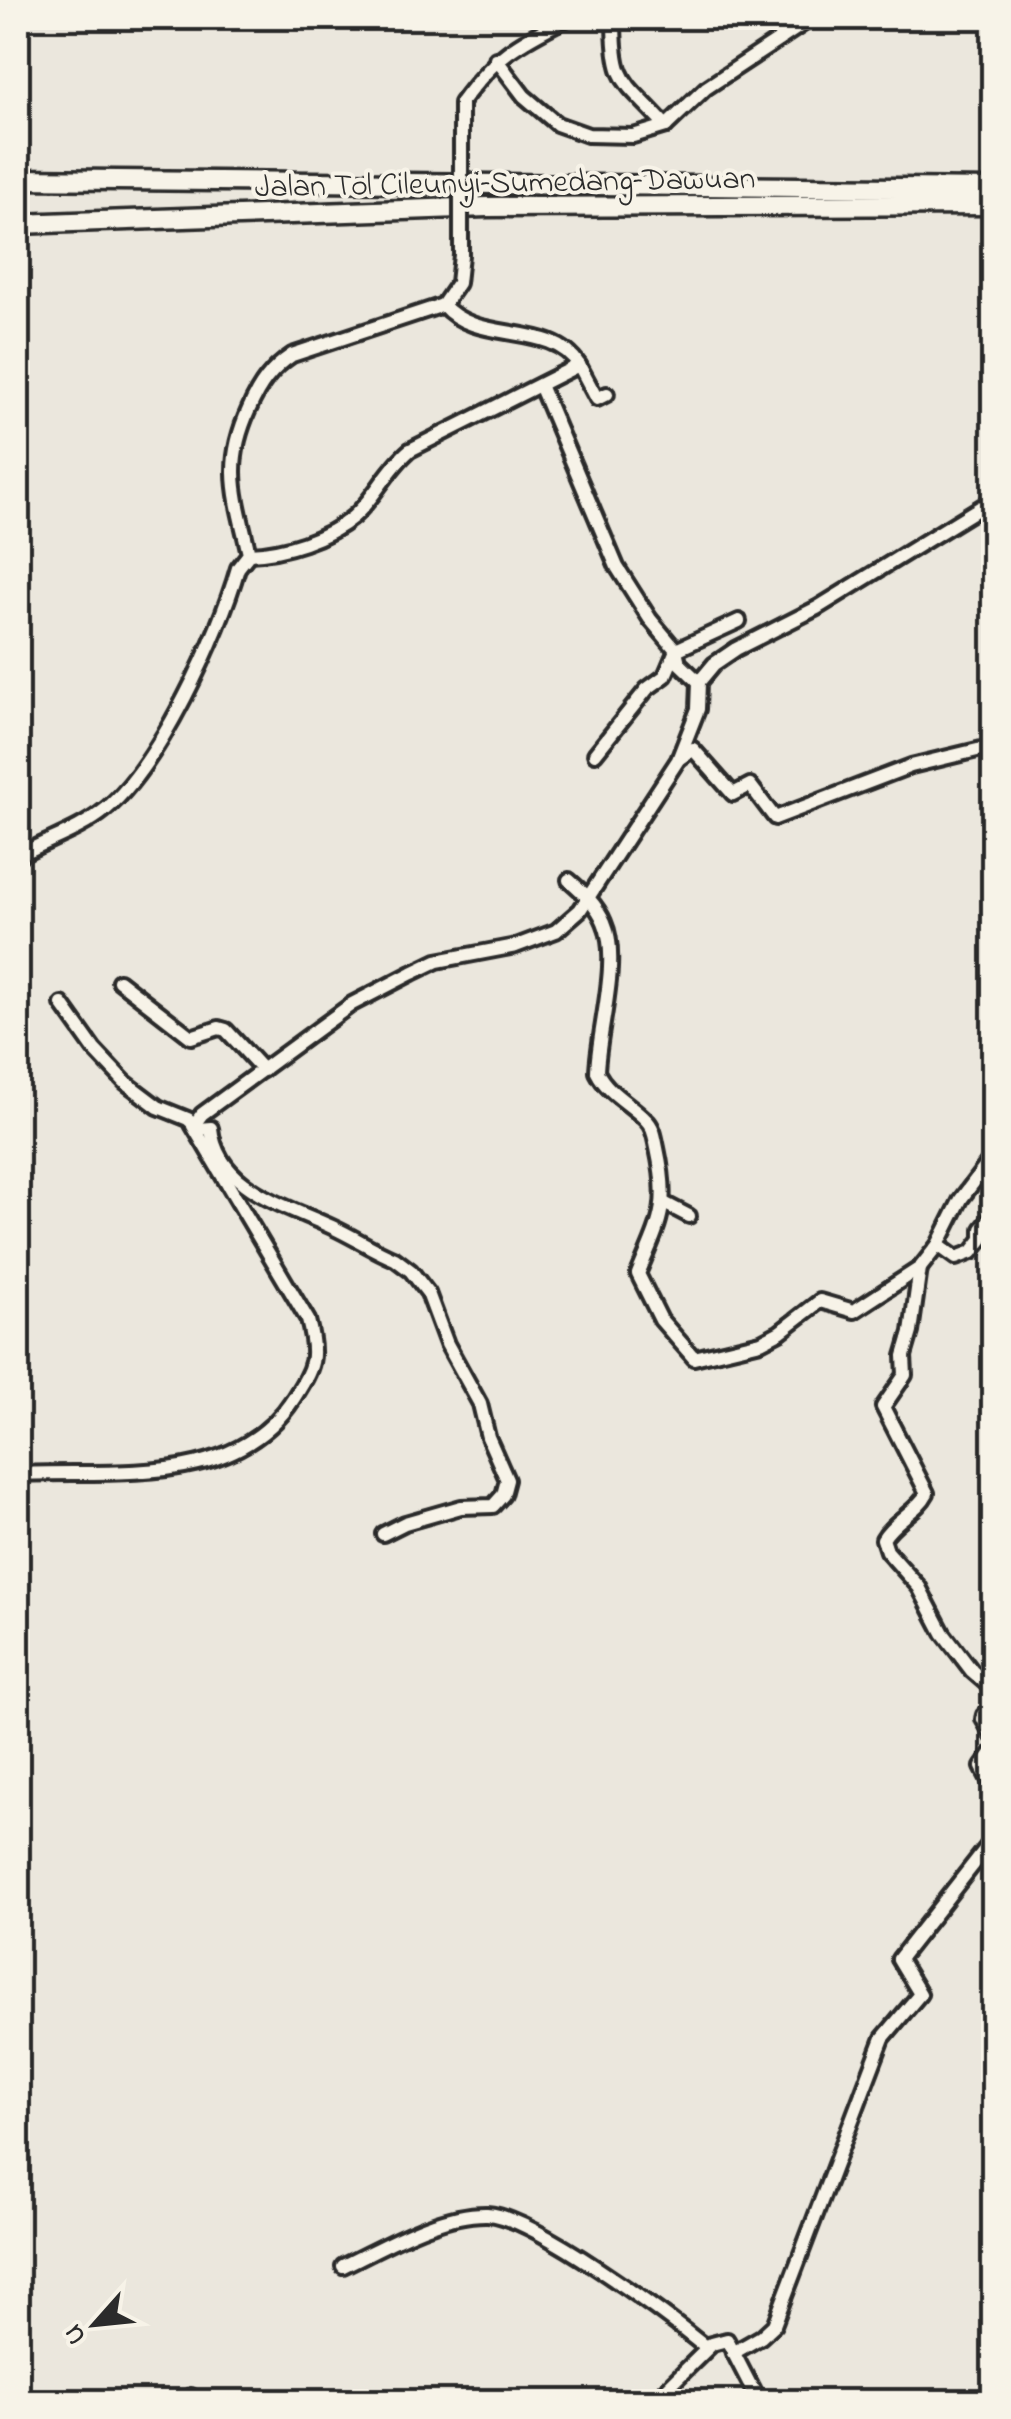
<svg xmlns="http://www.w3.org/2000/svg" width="1011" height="2419" viewBox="0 0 1011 2419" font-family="'Indie Flower',sans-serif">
	<rect width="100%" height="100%" fill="#ebe7dd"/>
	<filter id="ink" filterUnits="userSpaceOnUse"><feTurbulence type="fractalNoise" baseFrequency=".01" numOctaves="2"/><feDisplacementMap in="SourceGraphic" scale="20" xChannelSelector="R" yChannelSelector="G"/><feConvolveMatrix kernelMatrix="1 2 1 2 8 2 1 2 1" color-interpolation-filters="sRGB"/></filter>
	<g filter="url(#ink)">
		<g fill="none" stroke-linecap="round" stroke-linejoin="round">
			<defs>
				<g id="minor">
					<path d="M614 18C614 86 623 78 666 126"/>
					<path d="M769 18 783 37"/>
					<path d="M496 59 524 96 557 124 588 135 633 136 666 126 706 88 812 18"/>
					<path d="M461 103C495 56 517 43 568 18"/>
					<path d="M579 365 597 399 607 394"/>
					<path d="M540 385 617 567 650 619 676 650 679 663 699 682"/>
					<path d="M249 554C283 553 327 539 353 517 375 498 387 469 410 450L579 365C551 320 477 345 443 305"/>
					<path d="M595 754 647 689 665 676 676 650 739 621"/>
					<path d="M680 758 693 749 733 794 750 785 775 818 911 766 994 746"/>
					<path d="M18 856C47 840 79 831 106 809 159 765 219 635 238 568L249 554C236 496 223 466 249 409 259 386 271 369 292 355L443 305 458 283 461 255"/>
					<path d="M569 880C583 892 597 905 604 922 621 960 598 1030 597 1072 608 1094 630 1103 646 1120 654 1127 655 1139 657 1148 670 1208 660 1221 638 1274L661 1320 694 1358 761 1342 780 1332 820 1301 854 1311 920 1268 938 1245 961 1199 994 1155"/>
					<path d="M119 981 191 1037 219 1028 226 1030 263 1070"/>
					<path d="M62 1004 94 1049 125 1082 158 1107 188 1119 199 1129 211 1128C217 1189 286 1205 332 1227 354 1237 373 1250 395 1259L411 1271 428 1293 447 1344 480 1404 488 1437 507 1480 503 1495 493 1506 461 1507 405 1523 383 1534"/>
					<path d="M664 1203 689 1216"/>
					<path d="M938 1245 956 1258 972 1252 982 1239V1229L994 1214"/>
					<path d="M920 1268 911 1332 904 1356 905 1375 883 1407 927 1493C918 1511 894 1520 883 1539L887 1551 919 1587 943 1633 972 1671 994 1690"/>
					<path d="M18 1474C112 1469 235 1490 294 1398 314 1366 318 1358 308 1320L193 1126 202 1114 352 1004 412 973 437 961 516 946 556 931 580 910 678 760 698 709 699 682 714 664 736 649 817 608 994 499"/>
					<path d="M994 1707 984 1715 983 1719 994 1738"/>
					<path d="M994 1750 982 1767 994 1790"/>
					<path d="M343 2266C385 2246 440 2213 487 2214 531 2215 666 2315 704 2346L727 2340 759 2402"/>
					<path d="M733 2353 761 2337 774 2325 883 2038 920 1994 899 1959 994 1838"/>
					<path d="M187 2402 191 2396"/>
					<path d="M653 2402 710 2346"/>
				</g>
				<g id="highway">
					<path d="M18 179 994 189"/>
					<path d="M18 224 487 207 994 205"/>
				</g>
			</defs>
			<use href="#minor" stroke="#2b2b2b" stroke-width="20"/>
			<use href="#highway" stroke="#2b2b2b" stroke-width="25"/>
			<use href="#minor" stroke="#f7f3e8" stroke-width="12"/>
			<use href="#highway" stroke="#f7f3e8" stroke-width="18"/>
			<defs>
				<path id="minor-bridge" d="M461 103V255"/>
			</defs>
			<use href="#minor-bridge" stroke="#2b2b2b" stroke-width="20" stroke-linecap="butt"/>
			<use href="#minor-bridge" stroke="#f7f3e8" stroke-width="12"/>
		</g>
	</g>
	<g text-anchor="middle" stroke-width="8" stroke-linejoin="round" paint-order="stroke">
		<g font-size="32" fill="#2b2b2b" stroke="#f7f3e8">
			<text transform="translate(505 181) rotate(-1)" y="11">Jalan Tol Cileunyi–Sumedang–Dawuan</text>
		</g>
	</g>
	<rect width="1011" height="2419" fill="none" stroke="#f7f3e8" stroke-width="60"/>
	<rect x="30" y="30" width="951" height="2359" fill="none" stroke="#2b2b2b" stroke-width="4" filter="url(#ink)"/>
	<g transform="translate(95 2324) rotate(243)" stroke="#f7f3e8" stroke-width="8" paint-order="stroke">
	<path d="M0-8L18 38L0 25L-18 38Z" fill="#2b2b2b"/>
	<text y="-15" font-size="28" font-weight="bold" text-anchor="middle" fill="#2b2b2b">U</text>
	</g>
</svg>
